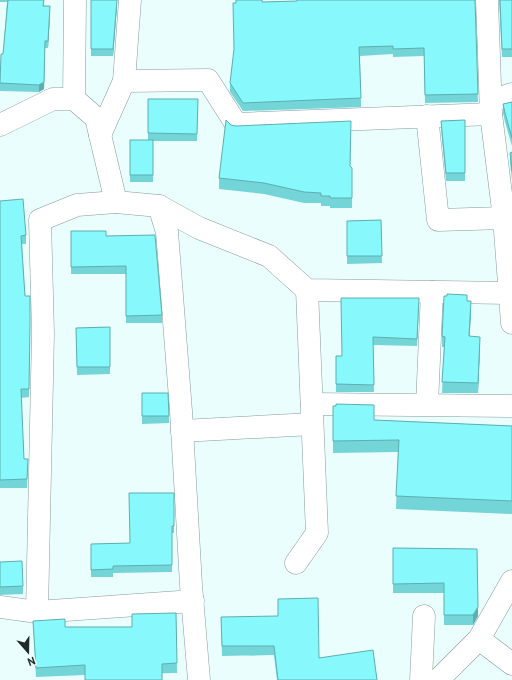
<svg xmlns="http://www.w3.org/2000/svg" width="512" height="680" viewBox="0 0 512 680" font-family="'PT Sans',sans-serif">
	<rect width="100%" height="100%" fill="#eafefe"/>
	<g fill="none" stroke-linecap="round" stroke-linejoin="round">
		<defs>
			<g id="minor">
				<path d="M487 0 491 114 504 218 512 323"/>
				<path d="M124 81 130 0"/>
				<path d="M74 99 75 0"/>
				<path d="M491 101 512 94"/>
				<path d="M427 116 438 220 504 218 512 215"/>
				<path d="M0 125 53 99H74L96 118 116 202"/>
				<path d="M100 135 124 81 208 80 236 124 491 114"/>
				<path d="M159 206 199 228 269 256 307 290 510 293"/>
				<path d="M312 404 512 406"/>
				<path d="M427 404 432 292"/>
				<path d="M182 431 312 424"/>
				<path d="M296 563 317 533 307 290"/>
				<path d="M0 607 37 612 193 601"/>
				<path d="M37 612 43 333 40 220 77 205 116 202 159 206 167 232 181 411 191 585 199 680"/>
				<path d="M479 639 512 664"/>
				<path d="M421 680 424 616"/>
				<path d="M438 680 479 639 512 581"/>
			</g>
		</defs>
		<use href="#minor" stroke="#889a9a" stroke-width="23"/>
		<use href="#minor" stroke="#fff" stroke-width="22"/>
	</g>
	<g fill="#74d5d8">
		<path d="M0 0H44V6L50 14 48 48H45L44 89 39 92 0 91V76L3 54 7 2H0Z"/>
		<path d="M91 0 117 5 113 56H91Z"/>
		<path d="M475 0 478 102 425 103 424 56 393 57V54L360 56 361 107 243 111 230 92V83L262 2 297 1Z"/>
		<path d="M499 0H512V57H502Z"/>
		<path d="M148 99H198L197 141H153V182H130V140H148Z"/>
		<path d="M512 102V146L505 122 503 113V104Z"/>
		<path d="M465 120V181H446L441 128V121Z"/>
		<path d="M231 125 236 126 351 132 350 166 352 168V208H330V206H321V203H304L264 194 219 189V178Z"/>
		<path d="M512 152V180L510 162V153Z"/>
		<path d="M0 201 26 235V244H22L25 296H30L29 397 21 398 24 459H28L27 488H0Z"/>
		<path d="M381 220 382 263 347 264V221Z"/>
		<path d="M71 231 106 236 162 315V323H126V274H71Z"/>
		<path d="M467 301 471 312 469 336 480 347 478 393H442L444 347H442V336Z"/>
		<path d="M419 305 417 346 373 345 374 392H336V356H342Z"/>
		<path d="M110 327V374L77 375 76 328Z"/>
		<path d="M142 393 169 416V423L142 424Z"/>
		<path d="M333 406 374 420 512 426V514L396 509 398 452 333 453Z"/>
		<path d="M174 493V533H172V572L113 573V577H91V544L130 543Z"/>
		<path d="M393 548 477 549 478 616 473 625H444V593H393Z"/>
		<path d="M0 562 23 586V594L0 595Z"/>
		<path d="M176 613 177 673 85 675 36 677 33 621 65 627H132Z"/>
		<path d="M221 617 319 658 377 680H277L274 655 222 656Z"/>
	</g>
	<g fill="#5eaeb0">
		<path d="M117 0V5L113 56V49Z"/>
		<path d="M50 6V14L48 48V41Z"/>
		<path d="M45 41 44 89 39 92V85Z"/>
		<path d="M471 301V312L469 347V336Z"/>
		<path d="M480 337V347L478 393V383Z"/>
		<path d="M478 607V616L473 625V615Z"/>
	</g>
	<g fill="#87f8fb" stroke="#5eaeb0">
		<path d="M8 0H44L43 6H50L48 41H45L44 82 39 85 0 83 1 54H3Z"/>
		<path d="M91 0H117L113 49H91Z"/>
		<path d="M236 0H262V2L297 1V0H475L478 94 425 95 424 48 393 49V46L359 47 361 98 243 103 230 83 234 49 233 3H236Z"/>
		<path d="M500 0H512V49H502Z"/>
		<path d="M148 99H198L197 134 148 133Z"/>
		<path d="M512 102V138L505 113 503 104Z"/>
		<path d="M226 120 231 125 236 126 351 121 350 166 352 168V198H330V196H321V193L304 192 264 183 219 178Z"/>
		<path d="M465 120V173H446L441 121Z"/>
		<rect x="130" y="140" width="23" height="35"/>
		<path d="M512 152V171L510 153Z"/>
		<path d="M23 199 26 235 21 236 25 296H30V324L29 389H21L24 459H28L27 479 0 480V201Z"/>
		<path d="M381 220 382 256H347V221Z"/>
		<path d="M71 231H106V236L155 235 162 315 126 316V266L71 267Z"/>
		<path d="M447 294 467 295V301H471L469 336 480 337 478 383 442 382 445 337 442 336 444 296H447Z"/>
		<path d="M341 298H419L417 339 373 337 374 385 336 384V356H342Z"/>
		<path d="M110 327V367H77L76 328Z"/>
		<path d="M142 393H168L169 416H142Z"/>
		<path d="M336 404 374 405V420L512 426V501L396 496 399 440 333 441V406H336Z"/>
		<path d="M129 493H174V526H172V565L113 566V569L91 570V544L130 543Z"/>
		<path d="M393 548 477 549 478 607 473 615H444V583L393 584Z"/>
		<path d="M22 561 23 586 0 587V562Z"/>
		<path d="M318 598 319 658 373 650 377 680H278L274 646H222L221 617 278 616V599Z"/>
		<path d="M176 613 177 663 162 664V680H85V665L36 668 33 621 65 619V627H132V614Z"/>
	</g>
	<g transform="translate(28 652) rotate(160)" stroke="#eafefe" stroke-width="3" paint-order="stroke">
	<path d="M0-3L7 15L0 10L-7 15Z" fill="#1f2727"/>
	<text y="-6" font-size="11" font-weight="bold" text-anchor="middle" fill="#1f2727">N</text>
	</g>
</svg>
